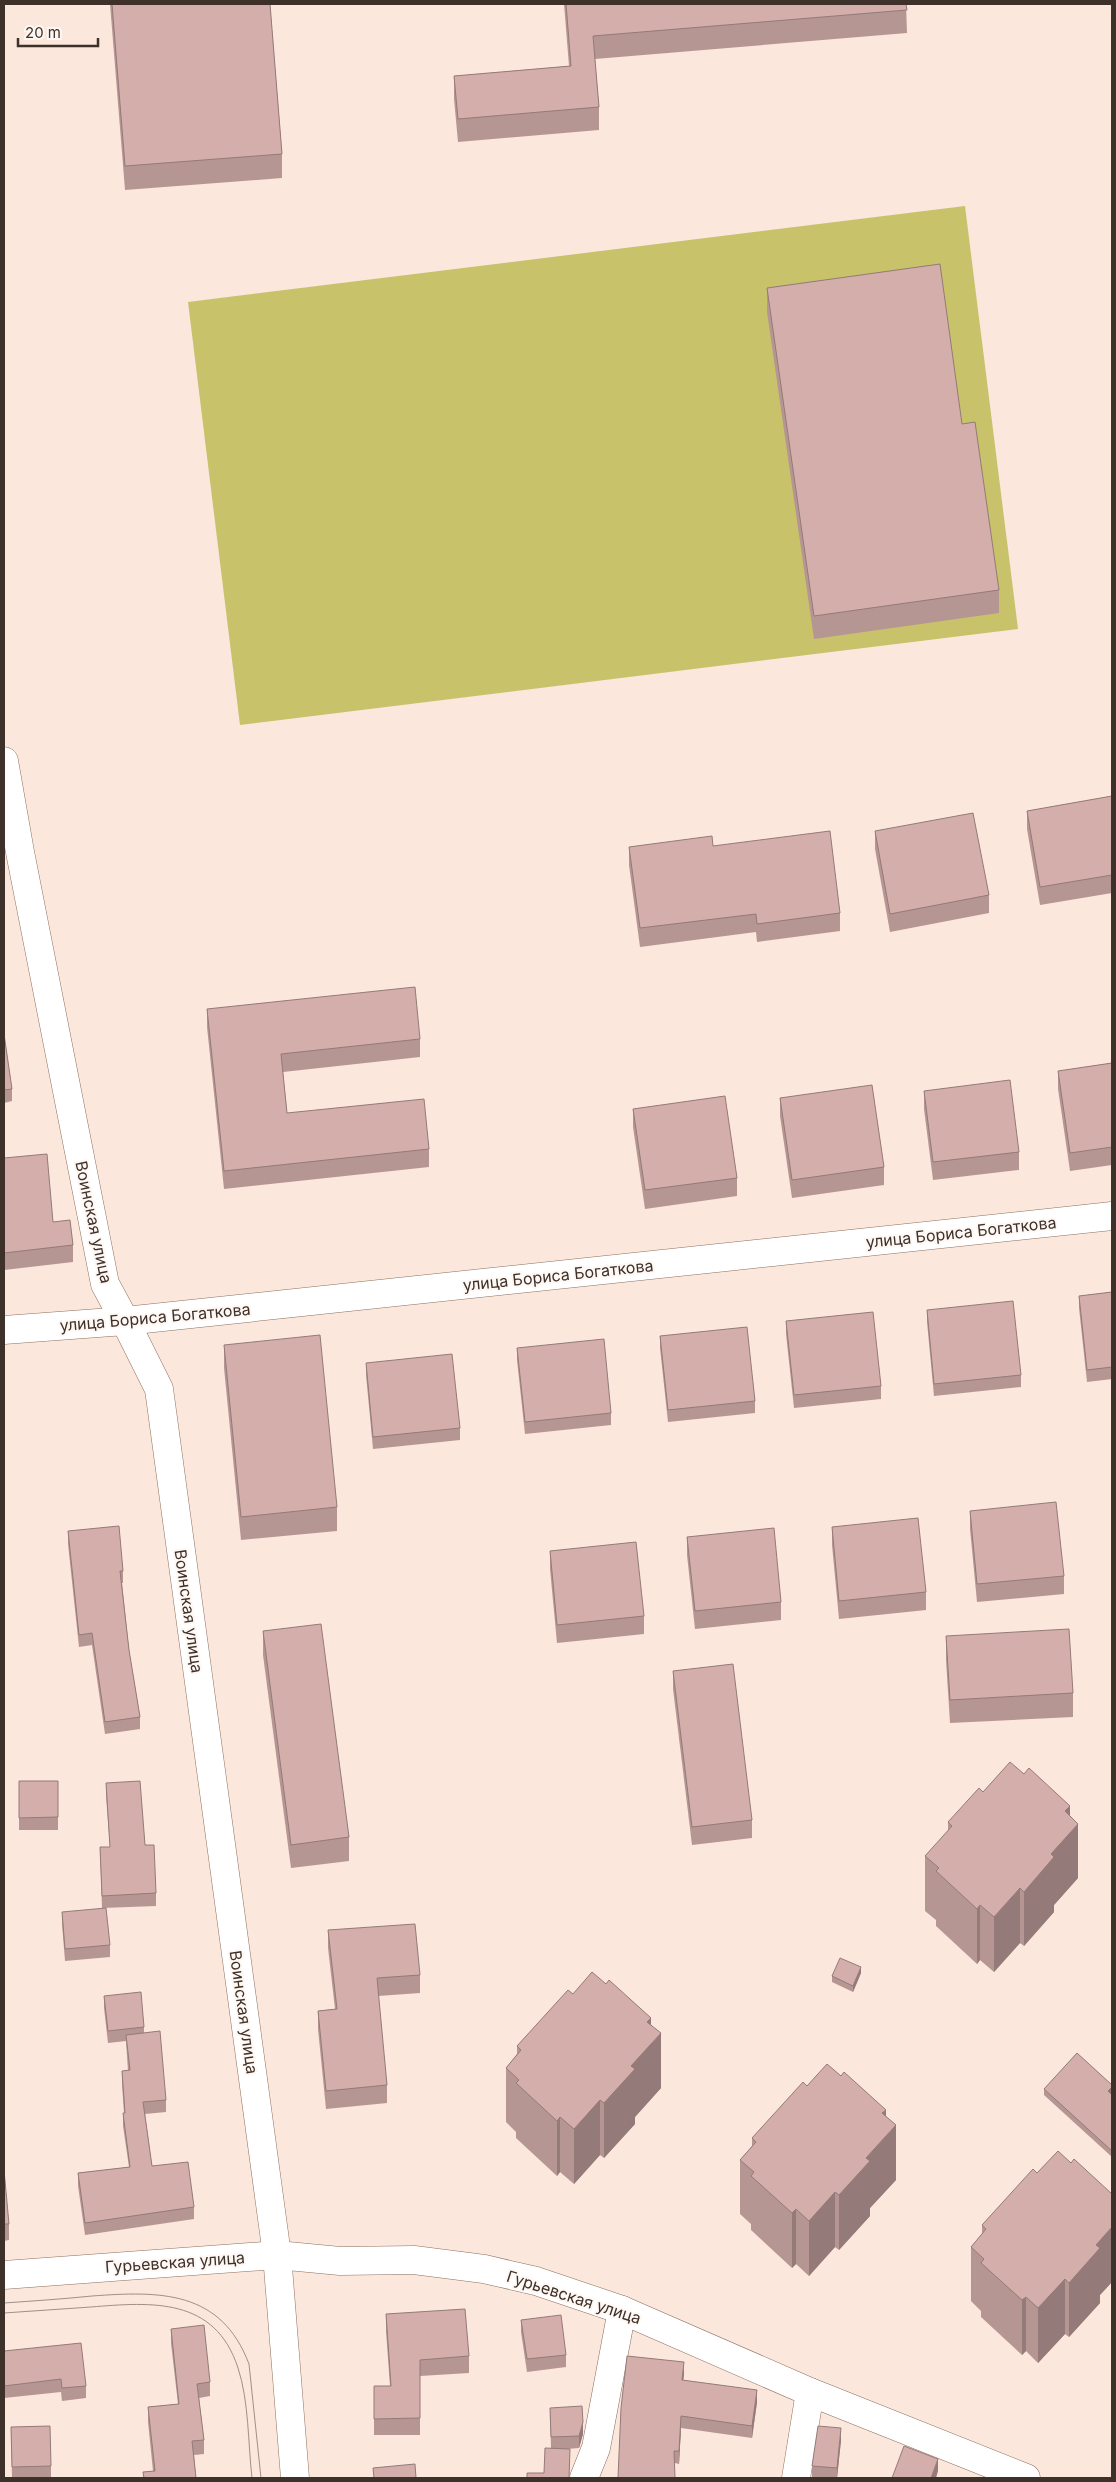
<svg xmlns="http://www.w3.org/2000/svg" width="1116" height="2482" viewBox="0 0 1116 2482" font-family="Inter,sans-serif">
	<rect width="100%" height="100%" fill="#fbe7dc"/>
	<path fill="#c8c26b" d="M965 206 1018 629 240 725 188 302Z"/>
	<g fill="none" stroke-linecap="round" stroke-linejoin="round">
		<defs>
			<g id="minor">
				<path d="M4 761 20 852 105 1284 125 1321"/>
				<path d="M584 2478 596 2448 622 2310"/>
				<path d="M796 2478 810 2392"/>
			</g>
			<g id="tertiary">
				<path d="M125 1321 159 1389 277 2255 295 2478"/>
				<path d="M4 2275 277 2255 340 2261 414 2260 484 2269 536 2281 622 2310 810 2392 1026 2478"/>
			</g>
			<path id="secondary" d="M4 1330 125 1321 1112 1216"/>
		</defs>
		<use href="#minor" stroke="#8e7060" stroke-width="29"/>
		<use href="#tertiary" stroke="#8e7060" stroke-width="29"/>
		<use href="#secondary" stroke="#8e7060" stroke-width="29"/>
		<use href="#minor" stroke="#fff" stroke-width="28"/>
		<use href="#tertiary" stroke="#fff" stroke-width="28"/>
		<use href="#secondary" stroke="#fff" stroke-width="28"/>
		<g stroke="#a09086" stroke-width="1">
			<path d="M4 2303C33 2301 63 2299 92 2296 160 2291 221 2290 249 2364L261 2478"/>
			<path d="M4 2313C33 2311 62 2309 91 2307 152 2302 215 2297 238 2368 249 2401 248 2444 252 2478"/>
		</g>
	</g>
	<g fill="#b69693">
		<path d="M110 4H270L282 154V178L125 190Z"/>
		<path d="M564 4H906L907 33 595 59 599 107V130L458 142 454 99V76L569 66Z"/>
		<path d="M767 288 962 424 999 590V613L814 639 767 312Z"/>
		<path d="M1112 796V893L1040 905 1027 829V811Z"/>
		<path d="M875 831 989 895V913L890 932 875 849Z"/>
		<path d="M713 846 840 913V931L757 942 756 932 640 947 629 865V847Z"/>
		<path d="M207 1009 420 1039V1057L283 1072 287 1113 429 1149V1167L224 1189 207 1027Z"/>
		<path d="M4 1034 12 1089V1101L4 1103Z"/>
		<path d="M1112 1063V1165L1070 1171 1058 1089V1071Z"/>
		<path d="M924 1091 1019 1152V1170L933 1180 924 1109Z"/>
		<path d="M780 1098 884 1167V1185L792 1198 780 1116Z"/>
		<path d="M633 1109 737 1178V1196L645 1209 633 1127Z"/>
		<path d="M4 1158 53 1222 73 1245V1262L4 1270Z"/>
		<path d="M1112 1292V1379L1087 1382 1079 1308V1296Z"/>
		<path d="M927 1310 1021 1375V1387L934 1396 927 1322Z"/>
		<path d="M786 1321 881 1386V1399L794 1408 786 1334Z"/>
		<path d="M660 1336 755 1401V1413L668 1422 660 1348Z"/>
		<path d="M224 1345 337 1507V1531L241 1540 224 1368Z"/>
		<path d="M517 1348 611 1413V1425L525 1434 517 1360Z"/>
		<path d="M366 1363 460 1428V1440L373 1449 366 1375Z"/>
		<path d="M970 1511 1064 1576V1594L977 1602 970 1529Z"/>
		<path d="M832 1527 926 1592V1610L839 1619 832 1545Z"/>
		<path d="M68 1531 123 1571V1583H122L129 1650 140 1717V1729L105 1734 92 1645 79 1647 68 1544Z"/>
		<path d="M687 1537 781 1602V1620L695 1629 687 1555Z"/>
		<path d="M550 1551 644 1616V1634L557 1643 550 1569Z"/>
		<path d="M263 1631 349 1837V1861L291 1868 263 1655Z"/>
		<path d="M946 1636 1073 1693V1717L950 1723 946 1660Z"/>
		<path d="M673 1671 752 1820V1838L692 1845 673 1689Z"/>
		<rect x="19" y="1781" width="39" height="49"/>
		<path d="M106 1783 145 1845 156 1893V1906L102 1908 100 1847H110L106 1795Z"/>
		<path d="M983 1792 1070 1816 1078 1878 1054 1905V1912L1024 1946 1020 1943 994 1972 980 1960 977 1964 936 1926V1920L925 1911V1856L948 1831V1822Z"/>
		<path d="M62 1912 110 1945V1957L65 1961 62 1924Z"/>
		<path d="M328 1930 420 1975V1993L378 1996 387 2085V2103L326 2109 318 2029V2011L335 2009 328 1948Z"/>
		<path d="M861 1973 853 1992 832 1982V1976Z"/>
		<path d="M573 1994 651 2024 661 2088 635 2117V2124L604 2158 600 2155 574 2184 560 2172 557 2176 516 2138V2132L506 2122V2068L517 2054V2046Z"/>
		<path d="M104 1996 144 2027V2033L166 2100V2112L145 2114 152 2166 194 2207V2219L85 2235 78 2186V2173L129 2167 123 2126V2113H124L122 2084V2071H128L126 2041 108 2043 104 2008Z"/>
		<path d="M807 2086 886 2116 896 2180 870 2208V2216L839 2250 835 2247 809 2276 796 2264 792 2268 751 2230V2224L740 2214V2160L752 2146V2138Z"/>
		<path d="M1044 2089 1111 2094 1112 2095V2157L1044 2095Z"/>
		<path d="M4 2112 5 2122V2139H4Z"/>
		<path d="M1071 2163 1112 2194V2282L1100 2295V2303L1069 2337 1065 2334 1038 2363 1026 2351 1022 2355 981 2317V2311L971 2301V2247L982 2234V2225L1037 2173Z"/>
		<path d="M4 2170 9 2224V2240L4 2241Z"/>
		<path d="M386 2314 469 2356V2373L420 2376V2435H374V2386H390L386 2331Z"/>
		<path d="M521 2320 566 2355V2367L527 2372 521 2332Z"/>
		<path d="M171 2329 210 2382V2396L199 2398 204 2440V2454L194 2455 196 2478H143V2472L153 2471 148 2422V2407L178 2404 171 2343Z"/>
		<path d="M4 2351 86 2386V2398L62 2401 61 2392 4 2398Z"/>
		<path d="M684 2374 683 2380 757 2402 752 2438 681 2428 679 2464 675 2463 618 2478Z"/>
		<path d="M550 2408 583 2434 579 2448 567 2449 544 2473 551 2448Z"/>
		<path d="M11 2427 51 2466V2478H12Z"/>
		<path d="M841 2440 837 2478H812V2466Z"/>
	</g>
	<g fill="#947a78">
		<path d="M1070 1806V1832L1078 1824V1878L1054 1905V1912L1024 1946V1892L1051 1854 1065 1811Z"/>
		<path d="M1020 1888V1943L994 1972V1917Z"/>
		<path d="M980 1905V1960L977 1964V1909Z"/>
		<path d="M861 1967V1973L853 1992V1986Z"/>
		<path d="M651 2018V2044L661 2033V2088L635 2117V2124L604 2158V2103L631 2066 647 2022Z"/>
		<path d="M1112 2087V2093L1108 2098V2091Z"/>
		<path d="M600 2100V2155L574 2184V2129Z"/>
		<path d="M886 2110V2136L896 2125V2180L870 2208V2216L839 2250V2195L866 2158 882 2113Z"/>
		<path d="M560 2117V2172L557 2176V2121Z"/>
		<path d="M835 2192V2247L809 2276V2221Z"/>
		<path d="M796 2209V2264L792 2268V2213Z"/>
		<path d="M1112 2227V2282L1100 2295V2303L1069 2337V2283L1096 2245Z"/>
		<path d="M1065 2279V2334L1038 2363V2308Z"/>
		<path d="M1026 2297V2351L1022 2355V2300Z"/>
		<path d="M684 2362V2374L682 2392V2380Z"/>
		<path d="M757 2390V2402L752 2438V2426Z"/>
		<path d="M681 2416V2428L679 2464V2451Z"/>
		<path d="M583 2422V2434L579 2448V2436Z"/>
		<path d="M841 2428V2440L837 2478V2468Z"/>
		<path d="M938 2459V2471L936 2478H931Z"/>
	</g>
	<g fill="#d4aeab" stroke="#947a78">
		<path d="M112 4H270L282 154 125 166Z"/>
		<path d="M566 4H906L907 10 593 36 599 107 458 119 454 76 571 66Z"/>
		<path d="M940 264 962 424 975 422 999 590 814 616 767 288Z"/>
		<path d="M1112 796V875L1040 887 1027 811Z"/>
		<path d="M973 813 989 895 890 914 875 831Z"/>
		<path d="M830 831 840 913 757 924 756 914 640 928 629 847 712 836 713 846Z"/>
		<path d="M415 987 420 1039 281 1054 287 1113 424 1099 429 1149 224 1171 207 1009Z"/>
		<path d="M4 1034 12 1089 4 1090Z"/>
		<path d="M1112 1063V1147L1070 1153 1058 1071Z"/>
		<path d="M1010 1080 1019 1152 933 1162 924 1091Z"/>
		<path d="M872 1085 884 1167 792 1180 780 1098Z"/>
		<path d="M725 1096 737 1178 645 1190 633 1109Z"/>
		<path d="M47 1154 53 1222 70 1220 73 1245 4 1253V1158Z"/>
		<path d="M1112 1292V1367L1087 1370 1079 1296Z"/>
		<path d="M1013 1301 1021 1375 934 1384 927 1310Z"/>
		<path d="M873 1312 881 1386 794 1395 786 1321Z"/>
		<path d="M747 1327 755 1401 668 1410 660 1336Z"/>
		<path d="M320 1335 337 1507 241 1517 224 1345Z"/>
		<path d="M604 1339 611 1413 525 1422 517 1348Z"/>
		<path d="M452 1354 460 1428 373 1437 366 1363Z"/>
		<path d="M1056 1502 1064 1576 977 1584 970 1511Z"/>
		<path d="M918 1518 926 1592 839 1601 832 1527Z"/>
		<path d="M119 1526 123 1571H120L129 1650 140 1717 105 1722 92 1633 79 1635 68 1531Z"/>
		<path d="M774 1528 781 1602 695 1611 687 1537Z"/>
		<path d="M636 1542 644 1616 557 1625 550 1551Z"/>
		<path d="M321 1624 349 1837 291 1845 263 1631Z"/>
		<path d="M1069 1629 1073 1693 950 1700 946 1636Z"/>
		<path d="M733 1664 752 1820 692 1827 673 1671Z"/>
		<path d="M1010 1762 1024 1774 1029 1768 1070 1806 1065 1811 1078 1824 1051 1854 1054 1857 1024 1892 1020 1888 994 1917 980 1905 977 1909 936 1871 939 1868 925 1856 952 1826 948 1822 979 1788 983 1792Z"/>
		<path d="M19 1781H58V1817L19 1818Z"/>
		<path d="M140 1781 145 1845H154L156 1893 102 1896 100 1847H110L106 1783Z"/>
		<path d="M106 1908 110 1945 65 1949 62 1912Z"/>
		<path d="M415 1924 420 1975 377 1978 387 2085 326 2091 318 2011 337 2009 328 1930Z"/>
		<path d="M840 1958 861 1967 853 1986 832 1976Z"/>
		<path d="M592 1972 606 1984 609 1980 651 2018 647 2022 661 2033 631 2066 635 2069 604 2103 600 2100 574 2129 560 2117 557 2121 516 2083 519 2080 506 2068 521 2050 517 2046 568 1990 573 1994Z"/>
		<path d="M141 1992 144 2027 108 2031 104 1996Z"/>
		<path d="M160 2031 166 2100 143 2102 152 2166 188 2162 194 2207 85 2223 78 2173 130 2167 123 2113H125L122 2071 130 2070 126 2035Z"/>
		<path d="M1077 2053 1112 2085V2087L1108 2091 1112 2095V2151L1044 2089Z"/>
		<path d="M827 2064 841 2076 844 2072 886 2110 882 2113 896 2125 866 2158 870 2161 839 2195 835 2192 809 2221 796 2209 792 2213 751 2176 754 2172 740 2160 756 2142 752 2138 803 2082 807 2086Z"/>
		<path d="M1058 2151 1071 2163 1074 2159 1112 2194V2227L1096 2245 1100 2248 1069 2283 1065 2279 1038 2308 1026 2297 1022 2300 981 2263 984 2259 971 2247 986 2229 982 2225 1033 2169 1037 2173Z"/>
		<path d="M4 2170 9 2224H4Z"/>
		<path d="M465 2309 469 2356 420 2360V2418L374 2419V2386H391L386 2314Z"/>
		<path d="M561 2315 566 2355 527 2359 521 2320Z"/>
		<path d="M204 2325 210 2382 197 2384 204 2440 192 2441 196 2478H144L143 2472 155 2471 148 2407 179 2404 171 2329Z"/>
		<path d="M81 2343 86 2386 62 2388 61 2379 4 2386V2351Z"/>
		<path d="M627 2356 684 2362 682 2380 757 2390 752 2426 681 2416 679 2451H674L675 2478H618L621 2408Z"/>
		<path d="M582 2406 583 2422 579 2436 551 2437 550 2408Z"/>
		<path d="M50 2426 51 2466 12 2467 11 2427Z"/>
		<path d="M818 2426 841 2428 837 2468 812 2466Z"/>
		<path d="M904 2446 938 2459 931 2478H892Z"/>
		<path d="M545 2448 570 2449 569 2478H527V2473H544Z"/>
		<path d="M415 2464 416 2478H374L373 2468Z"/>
	</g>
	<g text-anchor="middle" stroke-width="4" stroke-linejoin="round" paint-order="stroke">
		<g font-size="16" fill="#3d3129" stroke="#fef7f3">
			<text transform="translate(94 1222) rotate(78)" y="6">Воинская улица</text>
			<text transform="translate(961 1232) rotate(-6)" y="6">улица Бориса Богаткова</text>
			<text transform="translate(558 1275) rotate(-6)" y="6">улица Бориса Богаткова</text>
			<text transform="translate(155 1317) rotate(-5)" y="6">улица Бориса Богаткова</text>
			<text transform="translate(189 1611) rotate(82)" y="6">Воинская улица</text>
			<text transform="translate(244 2012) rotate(82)" y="6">Воинская улица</text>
			<text transform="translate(175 2262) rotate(-4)" y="6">Гурьевская улица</text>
			<text transform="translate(574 2297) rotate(18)" y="6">Гурьевская улица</text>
		</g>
	</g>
	<rect width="1116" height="2482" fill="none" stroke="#3d3129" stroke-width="10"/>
	<path d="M18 38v8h80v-8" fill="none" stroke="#3d3129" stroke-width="2.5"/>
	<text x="25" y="38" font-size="15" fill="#3d3129" stroke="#fef7f3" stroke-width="4" paint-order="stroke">20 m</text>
</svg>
